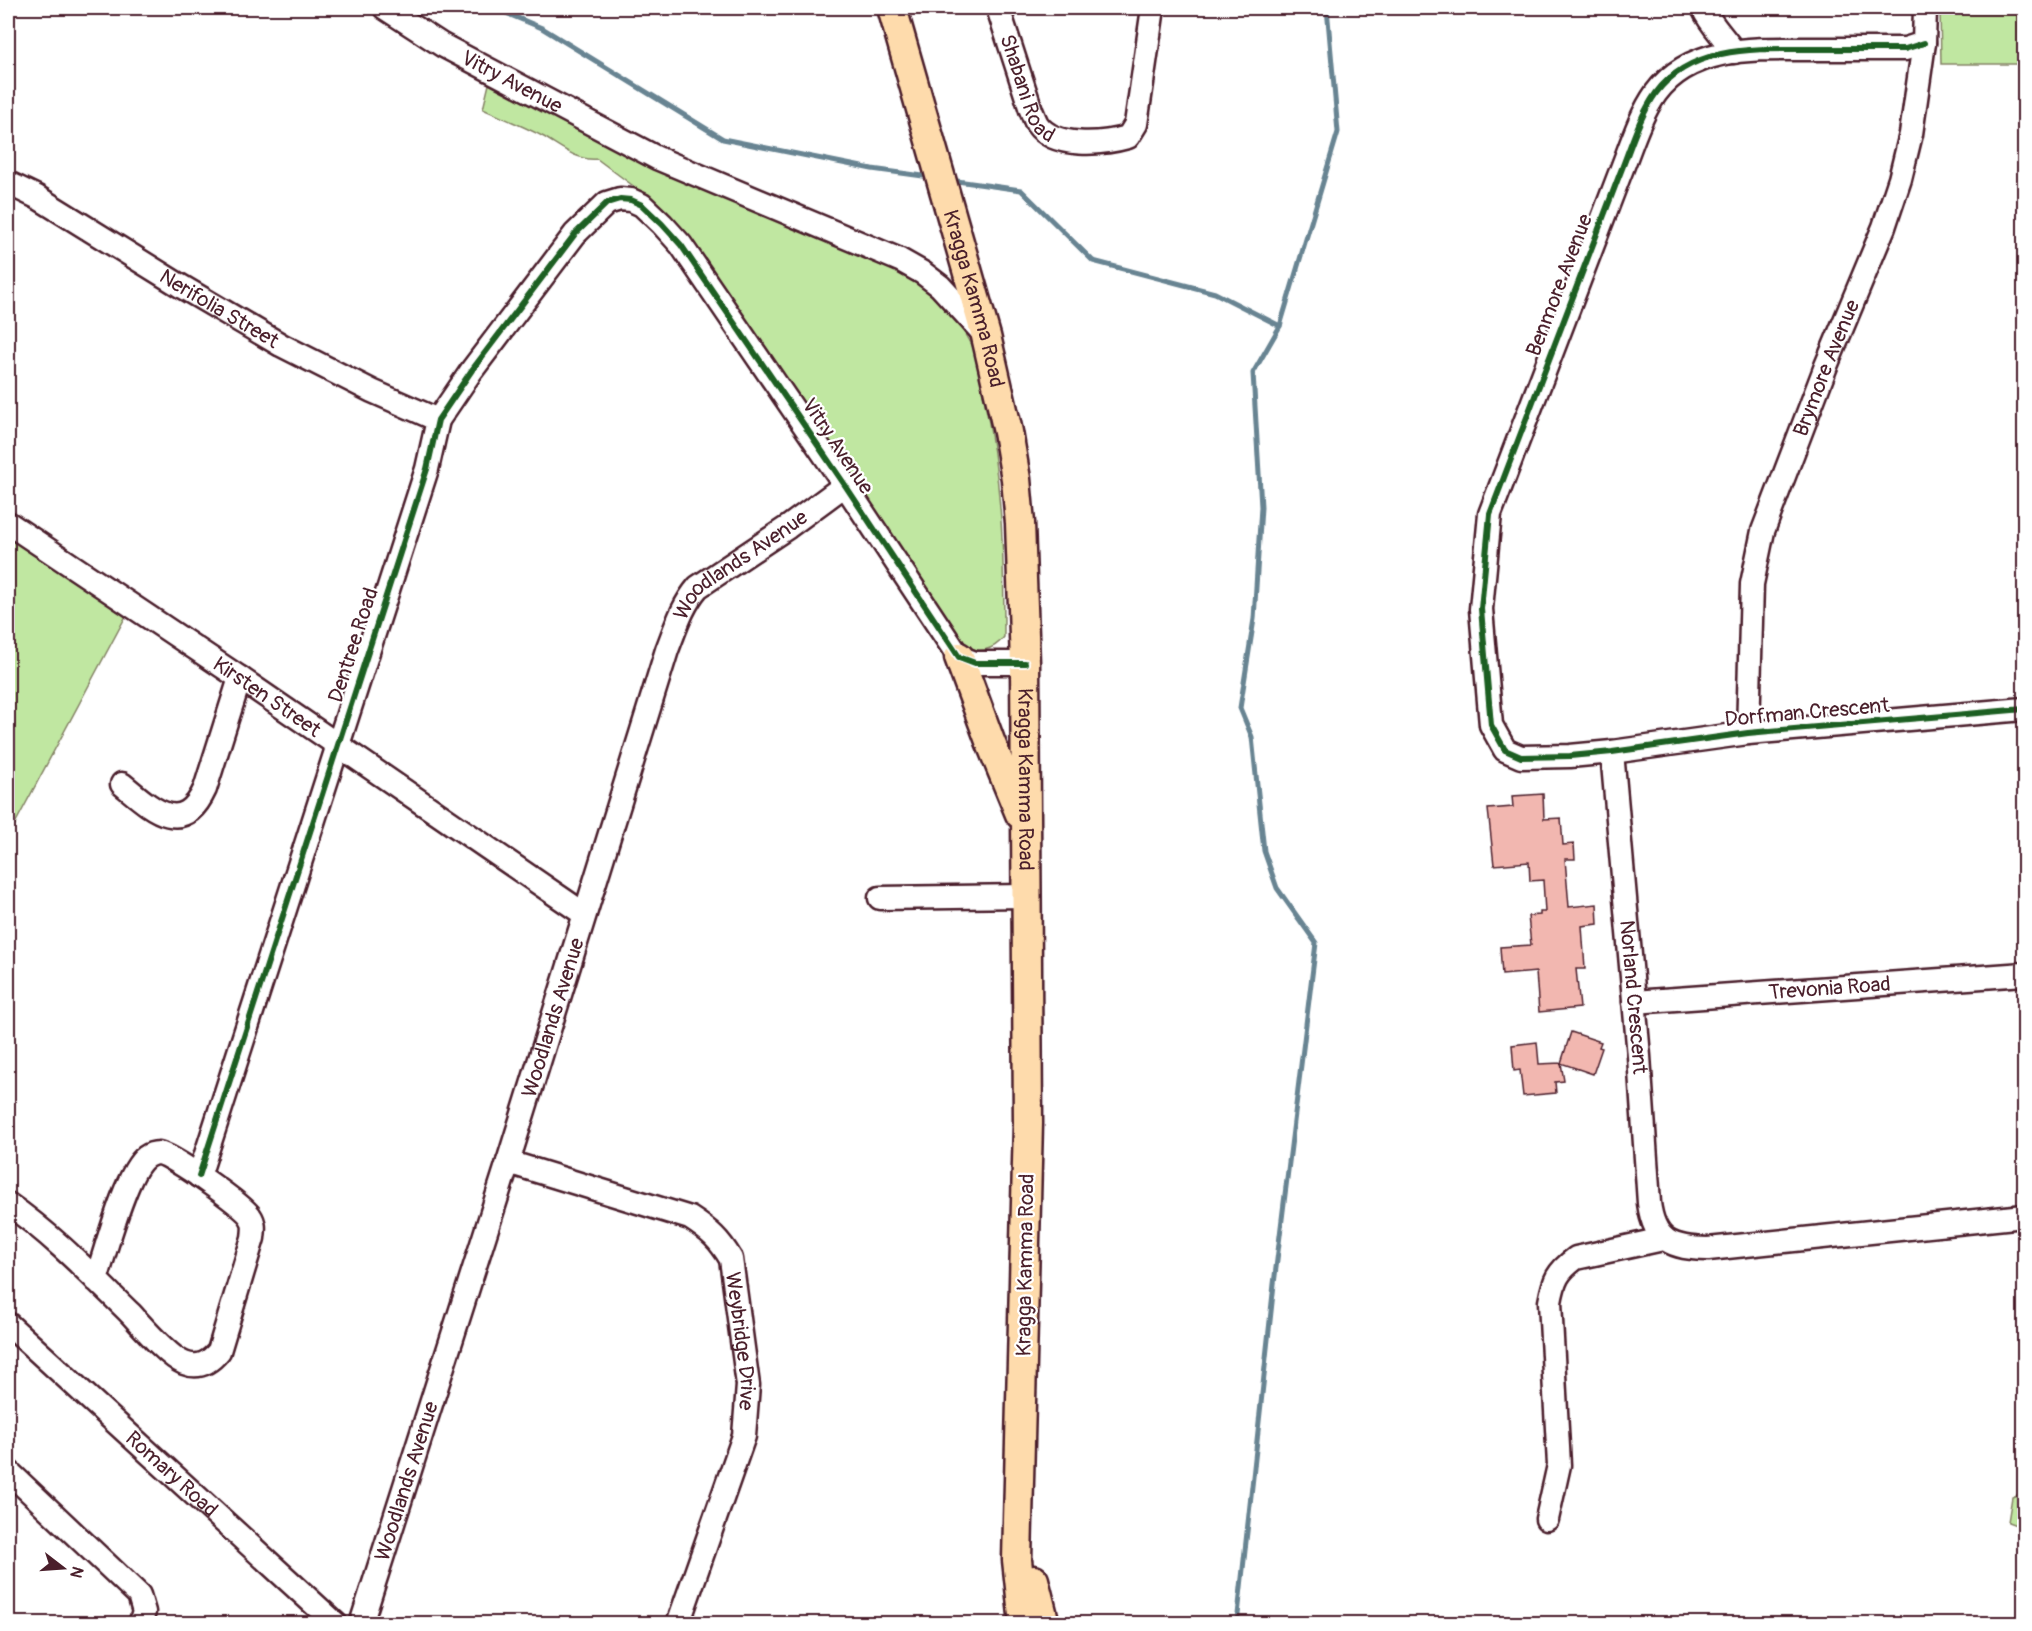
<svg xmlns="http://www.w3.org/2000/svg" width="2032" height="1631" viewBox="0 0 2032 1631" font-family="Pangolin,sans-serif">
	<rect width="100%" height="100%" fill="#fff"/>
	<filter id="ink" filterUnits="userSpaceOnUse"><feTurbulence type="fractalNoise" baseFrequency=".0167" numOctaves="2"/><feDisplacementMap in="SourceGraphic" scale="12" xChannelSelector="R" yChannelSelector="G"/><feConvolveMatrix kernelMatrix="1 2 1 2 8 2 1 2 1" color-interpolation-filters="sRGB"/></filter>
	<g filter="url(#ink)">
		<g fill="#c0e7a1" stroke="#858366" stroke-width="1.5">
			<path d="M1940 8H2024V64H1941Z"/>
			<path d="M489 84 682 179 908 273C932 292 958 317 972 345 978 359 980 379 983 394 1002 476 1004 553 1004 637 993 651 978 654 962 645L694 245 667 211 597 159C576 161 560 146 542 136 523 126 503 118 483 109Z"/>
			<path d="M8 534 127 614 9 835 8 834Z"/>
			<path d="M2024 1492V1528L2008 1522 2012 1497Z"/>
		</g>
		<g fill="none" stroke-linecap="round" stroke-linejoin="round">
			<g stroke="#678492" stroke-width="5">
				<path d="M494 8 542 28 723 139 872 169 923 176"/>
				<path d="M957 181 1021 190 1093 261 1215 293 1280 326"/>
				<path d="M1237 1624 1274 1284 1316 943 1277 888 1264 851 1252 737 1240 708 1254 619 1261 507 1253 373 1280 326 1338 132 1327 8"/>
			</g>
		</g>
		<g fill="#f2b7b0" stroke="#4a1f2b" stroke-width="1.5">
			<path d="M1543 794 1544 819 1561 818 1563 845 1574 844 1575 859H1565L1569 907 1597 904 1598 924 1582 926 1585 969H1576L1580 1008 1539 1012 1536 972 1502 975 1500 947 1531 945 1528 916 1540 915V912H1545L1543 880 1530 881 1529 862 1494 865 1488 809 1513 807 1512 796Z"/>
			<path d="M1571 1032 1601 1042 1599 1047 1602 1048 1593 1074 1561 1063 1564 1081 1555 1082 1556 1093 1523 1096 1520 1070 1514 1071 1512 1045 1537 1042 1539 1064 1561 1063Z"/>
		</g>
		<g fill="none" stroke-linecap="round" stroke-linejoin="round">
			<defs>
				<g id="minor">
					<path id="s1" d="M385 8 442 45 657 158 900 260 923 273 940 286 985 335"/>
					<path id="s2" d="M998 8 1031 110C1033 115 1035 120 1037 124 1054 149 1103 144 1128 137L1136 124 1153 8"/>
					<path d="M1703 8C1710 24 1724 37 1734 52"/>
					<path d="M1924 43 1905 49C1874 49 1844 49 1813 49 1760 49 1692 44 1656 93 1639 117 1630 149 1619 176L1490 514 1481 609 1491 725 1505 750 1521 757 1570 756 1612 752 1748 733 2024 709"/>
					<path id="s3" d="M8 183 37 197 179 285 281 345 372 391 438 420"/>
					<path id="s4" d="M8 523 240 678 584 914"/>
					<path id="s5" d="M1748 733 1752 584 1763 531 1826 366 1884 227 1900 179 1911 134 1924 43 1925 8"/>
					<path id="s6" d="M1612 752 1639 1056 1649 1203C1654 1242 1672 1248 1708 1249L2024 1216"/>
					<path d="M122 784C150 807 182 839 205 789L240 678"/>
					<path d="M880 898 1025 896"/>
					<path id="s7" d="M1634 1002 2024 974"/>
					<path id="s8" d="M508 1162 690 1218C710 1231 719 1239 731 1259L748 1385 744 1436 678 1624"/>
					<path d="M199 1176 427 469 438 420 472 370 575 234 607 203 620 199 631 200 642 205 662 224 681 245 845 485 959 657 975 663H1025"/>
					<path d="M8 1204C53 1235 92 1276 131 1314 143 1327 169 1357 184 1363 199 1369 210 1362 219 1351L253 1238C254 1230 255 1223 250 1216 243 1205 172 1155 159 1153 154 1153 150 1154 146 1157 126 1171 105 1253 96 1280"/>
					<path id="s9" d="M8 1324 336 1624"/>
					<path d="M8 1471 139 1595 144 1612 140 1624"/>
					<path d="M1547 1519 1559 1465 1550 1302C1554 1280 1557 1272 1576 1258L1663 1239"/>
					<path id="s10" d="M361 1624 508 1162 667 650C676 627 682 606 698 587L788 527 845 485"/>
				</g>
				<g id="major">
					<path id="s11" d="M892 8 986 336 1008 432 1016 479 1020 523 1025 663 1028 1123 1017 1560 1024 1624"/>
					<path d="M959 657 990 741 1020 814"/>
					<path d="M1034 1580 1045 1624"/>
				</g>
			</defs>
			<use href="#minor" stroke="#4a1f2b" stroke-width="27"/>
			<use href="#major" stroke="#4a1f2b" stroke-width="33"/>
			<use href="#minor" stroke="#fff" stroke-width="22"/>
			<use href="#major" stroke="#fedbac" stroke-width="28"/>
			<defs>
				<g id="cycleway">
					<path d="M1924 43 1905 49C1874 49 1844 49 1813 49 1760 49 1692 44 1656 93 1639 117 1630 149 1619 176L1490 514 1481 609 1491 725 1505 750 1521 757 1570 756 1612 752 1748 733 2024 709"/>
					<path d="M199 1176 427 469 438 420 472 370 575 234 607 203 620 199 631 200 642 205 662 224 681 245 845 485 959 657 975 663H1025"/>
				</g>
			</defs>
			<use href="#cycleway" stroke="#fff" stroke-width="10"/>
			<use href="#cycleway" stroke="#1b5e20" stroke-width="6"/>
		</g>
	</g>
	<g text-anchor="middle" stroke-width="4.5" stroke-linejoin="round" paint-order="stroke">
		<g font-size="21" fill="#4a1f2b" stroke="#fff">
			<text dy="7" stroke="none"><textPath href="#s1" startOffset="147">Vitry Avenue</textPath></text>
			<text dy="7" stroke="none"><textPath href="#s2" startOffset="86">Shabani Road</textPath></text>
			<text transform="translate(1559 285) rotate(-69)" y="7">Benmore Avenue</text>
			<text dy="7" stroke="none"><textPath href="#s11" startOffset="302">Kragga Kamma Road</textPath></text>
			<text dy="7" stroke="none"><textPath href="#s3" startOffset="246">Nerifolia Street</textPath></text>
			<text dy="7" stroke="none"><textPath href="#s5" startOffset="378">Brymore Avenue</textPath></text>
			<text transform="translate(838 446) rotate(56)" y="7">Vitry Avenue</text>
			<text dy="7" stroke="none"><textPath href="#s10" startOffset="1138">Woodlands Avenue</textPath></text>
			<text transform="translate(353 645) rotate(-72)" y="7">Dentree Road</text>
			<text dy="7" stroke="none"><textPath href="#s4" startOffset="312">Kirsten Street</textPath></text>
			<text transform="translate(1807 712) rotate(-5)" y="7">Dorfman Crescent</text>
			<text dy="7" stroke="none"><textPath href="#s11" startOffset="788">Kragga Kamma Road</textPath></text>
			<text dy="7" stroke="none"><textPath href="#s7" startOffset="196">Trevonia Road</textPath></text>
			<text dy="7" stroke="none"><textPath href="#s6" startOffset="246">Norland Crescent</textPath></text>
			<text dy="7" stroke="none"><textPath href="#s10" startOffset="636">Woodlands Avenue</textPath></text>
			<text transform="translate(1025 1265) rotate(-89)" y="7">Kragga Kamma Road</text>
			<text dy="7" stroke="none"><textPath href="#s8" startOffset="332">Weybridge Drive</textPath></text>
			<text dy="7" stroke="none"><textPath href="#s9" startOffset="222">Romary Road</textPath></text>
			<text dy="7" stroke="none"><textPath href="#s10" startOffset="150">Woodlands Avenue</textPath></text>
		</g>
	</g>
	<rect width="2032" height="1631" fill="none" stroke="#fff" stroke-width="30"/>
	<rect x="15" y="15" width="2002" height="1601" fill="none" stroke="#4a1f2b" stroke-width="2" filter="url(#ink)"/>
	<g transform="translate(63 1568) rotate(107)" stroke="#ffffff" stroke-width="4.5" paint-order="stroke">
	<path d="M0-4.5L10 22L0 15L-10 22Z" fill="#4a1f2b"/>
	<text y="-9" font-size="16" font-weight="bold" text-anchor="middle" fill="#4a1f2b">N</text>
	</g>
</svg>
